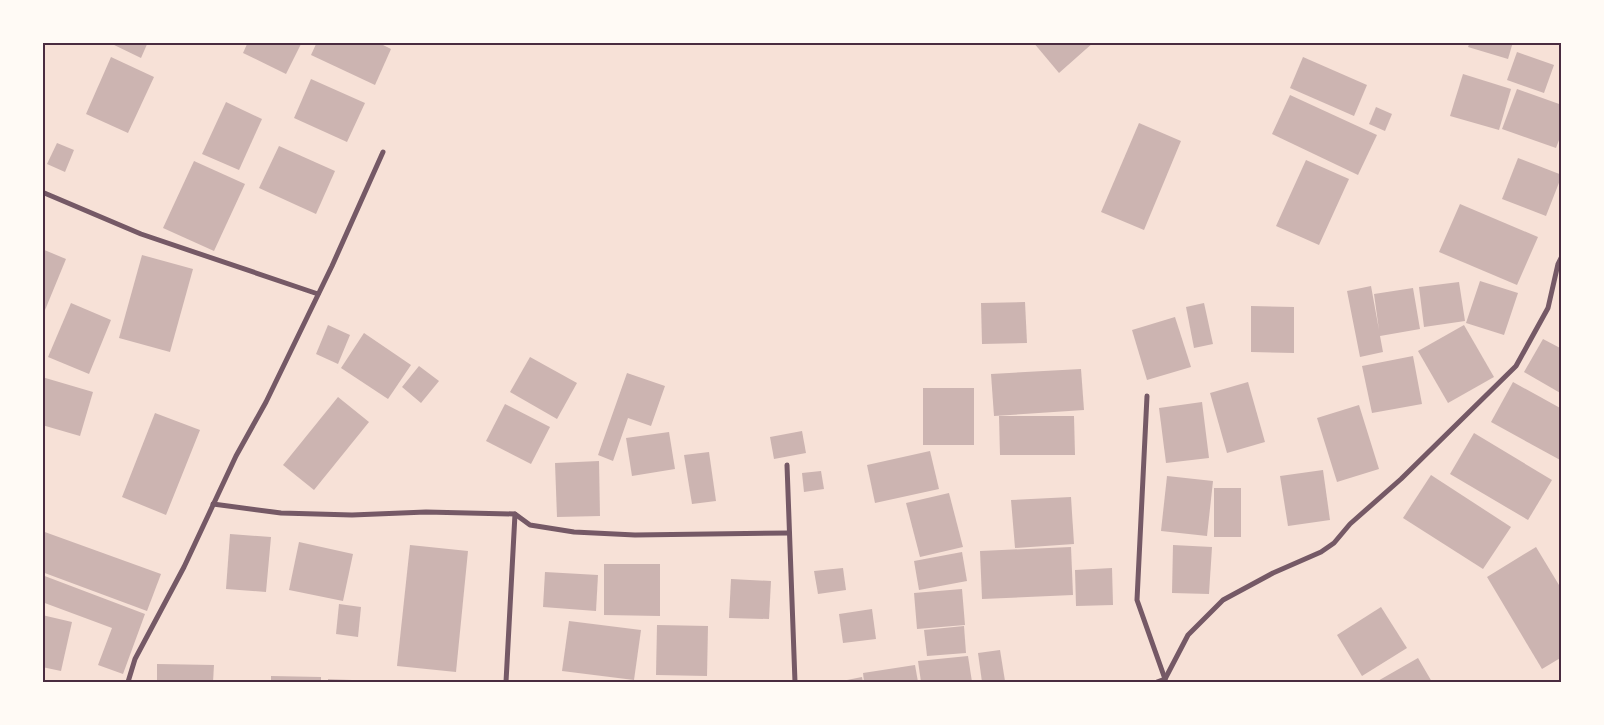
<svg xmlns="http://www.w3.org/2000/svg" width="1604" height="725" viewBox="0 0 1604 725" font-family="'IBM Plex Serif',serif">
	<rect width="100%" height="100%" fill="#f7e1d7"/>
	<g fill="#ccb4b1">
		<path d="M108 42H148L141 58Z"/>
		<path d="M248 42H302L286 74 243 53Z"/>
		<path d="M317 42H377L391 49 375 85 311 55Z"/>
		<path d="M1033 42H1094L1059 73Z"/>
		<path d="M1470 42H1513L1508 59 1468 47Z"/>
		<path d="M1517 52 1554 65 1544 93 1507 80Z"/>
		<path d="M111 57 154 77 128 133 86 114Z"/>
		<path d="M1303 57 1367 85 1354 116 1290 88Z"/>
		<path d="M1463 74 1511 89 1499 130 1450 116Z"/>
		<path d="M311 79 365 103 347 142 294 118Z"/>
		<path d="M1517 89 1562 105V132L1556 148 1502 129Z"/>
		<path d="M1290 95 1377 135 1358 175 1272 134Z"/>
		<path d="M226 102 262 119 239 170 202 154Z"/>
		<path d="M1376 107 1392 114 1385 131 1369 124Z"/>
		<path d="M1139 123 1181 141 1144 230 1101 212Z"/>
		<path d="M57 143 74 150 65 172 47 164Z"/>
		<path d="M279 146 335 171 316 214 259 188Z"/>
		<path d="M1518 158 1562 175 1546 216 1502 199Z"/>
		<path d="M1306 160 1349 179 1319 245 1276 226Z"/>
		<path d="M194 161 245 184 214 251 163 228Z"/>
		<path d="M1460 204 1538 237 1517 285 1439 252Z"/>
		<path d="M42 249 66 259 43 315H42Z"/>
		<path d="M142 255 193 269 170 352 119 338Z"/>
		<path d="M1480 281 1518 293 1504 335 1466 323Z"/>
		<path d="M1459 282 1465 321 1424 327 1419 287Z"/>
		<path d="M1371 286 1379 330 1374 294 1413 288 1420 329 1380 336 1383 352 1360 357 1347 291Z"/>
		<path d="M1025 302 1027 343 982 344 981 303Z"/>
		<path d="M71 303 111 320 89 374 48 357Z"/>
		<path d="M1204 303 1213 344 1194 348 1186 307Z"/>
		<path d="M1251 306 1294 307V353L1251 352Z"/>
		<path d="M1175 317 1191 367 1147 380 1132 330Z"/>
		<path d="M328 325 350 335 338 364 316 354Z"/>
		<path d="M1464 325 1494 377 1448 403 1418 351Z"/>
		<path d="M364 333 411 365 388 399 341 368Z"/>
		<path d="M1543 339 1562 349V394L1524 372Z"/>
		<path d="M1413 356 1422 404 1372 413 1362 366Z"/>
		<path d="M530 357 577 383 557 419 510 392Z"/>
		<path d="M419 366 439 381 421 403 402 387Z"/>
		<path d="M1081 369 1084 410 994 416 991 374Z"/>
		<path d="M627 373 665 386 651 426 628 418 613 461 598 455Z"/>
		<path d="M42 377 93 392 80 436 42 425Z"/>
		<path d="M1248 382 1265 442 1227 453 1210 393Z"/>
		<path d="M1513 382 1562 409V461L1491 422Z"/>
		<rect x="923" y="388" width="51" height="57"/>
		<path d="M338 397 369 422 314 490 283 465Z"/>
		<path d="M1202 402 1209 458 1166 463 1159 408Z"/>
		<path d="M505 404 550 427 531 464 486 441Z"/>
		<path d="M1359 405 1379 469 1337 482 1317 418Z"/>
		<path d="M155 413 200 430 166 515 122 497Z"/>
		<path d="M999 416H1074L1075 455H1000Z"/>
		<path d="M802 431 806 453 774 459 770 437Z"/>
		<path d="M669 432 675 469 632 476 626 438Z"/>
		<path d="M1474 433 1552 480 1528 520 1450 474Z"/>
		<path d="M930 451 939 489 875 503 867 465Z"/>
		<path d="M709 452 716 501 692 504 684 455Z"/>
		<path d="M599 461 600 516 557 517 555 463Z"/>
		<path d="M1323 470 1330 520 1288 526 1280 476Z"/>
		<path d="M821 471 824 489 804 492 802 473Z"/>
		<path d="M1431 475 1511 527 1483 569 1403 518Z"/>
		<path d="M1167 476 1213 481 1207 536 1161 531Z"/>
		<rect x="1214" y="488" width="27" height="49"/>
		<path d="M949 493 963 547 920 557 906 503Z"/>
		<path d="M1071 497 1074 544 1015 548 1011 500Z"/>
		<path d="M42 531 161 574 147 611 42 572Z"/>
		<path d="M230 534 271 537 266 592 226 589Z"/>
		<path d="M299 542 353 554 343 601 289 590Z"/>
		<path d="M410 545 468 551 456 672 397 666Z"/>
		<path d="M1173 545 1212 547 1209 594 1172 593Z"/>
		<path d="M1071 547 1073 595 982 599 980 551Z"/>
		<path d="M1536 547 1562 590V657L1542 669 1487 577Z"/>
		<path d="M962 552 967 581 919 590 914 561Z"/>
		<path d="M604 564H660V616L604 615Z"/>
		<path d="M843 568 846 590 818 594 814 571Z"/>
		<path d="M1112 568 1113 605 1076 606 1075 570Z"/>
		<path d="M545 572 598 575 596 611 543 607Z"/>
		<path d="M42 575 145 614 123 674 98 665 112 628 42 602Z"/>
		<path d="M731 579 771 581 769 619 729 618Z"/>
		<path d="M962 589 965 625 917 629 914 593Z"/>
		<path d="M339 604 361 607 358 637 336 634Z"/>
		<path d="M1381 607 1407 648 1362 676 1337 635Z"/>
		<path d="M872 609 876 639 843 643 839 614Z"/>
		<path d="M42 615 72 622 61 671 42 667Z"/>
		<path d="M569 621 641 630 634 680 562 671Z"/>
		<path d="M657 625 708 626 707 676 656 675Z"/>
		<path d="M964 626 966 653 927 656 924 630Z"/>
		<path d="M1000 650 1005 681 982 682 978 653Z"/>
		<path d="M968 656 972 682H921L918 661Z"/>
		<path d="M1418 658 1432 682H1376Z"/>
		<path d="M157 664 214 665 213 682H157Z"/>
		<path d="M915 665 918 682H864L863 673Z"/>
		<path d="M271 676 321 677V682H271Z"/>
		<path d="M862 677 863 682H837Z"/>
		<path d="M328 679 376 681V682H328Z"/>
	</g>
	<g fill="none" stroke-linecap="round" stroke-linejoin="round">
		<g stroke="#755966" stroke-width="5">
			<path d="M42 192 141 234 318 294"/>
			<path d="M1147 396 1137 600 1165 679 1157 682"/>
			<path d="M787 465 795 682"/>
			<path d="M213 504 281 513 352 515 426 512 515 514 530 525 574 532 635 535 789 533"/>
			<path d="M1165 679 1188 635 1223 600 1273 573 1321 552 1334 543 1350 524 1401 479 1516 366 1548 308 1558 264 1562 256"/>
			<path d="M128 682 135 659 184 567 236 456 266 402 332 266 383 152"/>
			<path d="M506 682 515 514"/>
		</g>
	</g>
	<rect width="1604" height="725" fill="none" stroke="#fffaf5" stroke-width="88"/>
	<rect x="44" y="44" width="1516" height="637" fill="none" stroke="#4a2c40" stroke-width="2"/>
</svg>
